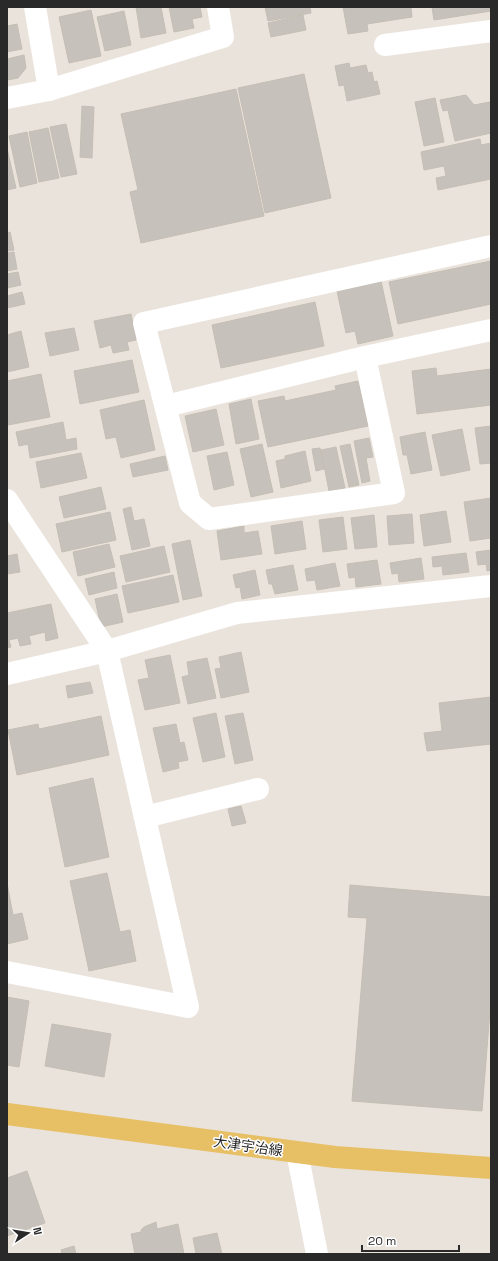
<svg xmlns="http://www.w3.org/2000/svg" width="498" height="1261" viewBox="0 0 498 1261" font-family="'Space Grotesk','Noto Sans JP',sans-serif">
	<rect width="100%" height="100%" fill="#eae3db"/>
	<g fill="#c6c1ba" stroke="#c5beb5">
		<path d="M136 7H161L166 33 141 38Z"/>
		<path d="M169 7H200L202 17 192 19 194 28 174 32Z"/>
		<path d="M265 7H310L311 13 268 21Z"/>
		<path d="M343 7H411L412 17 367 24 368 31 348 34Z"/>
		<path d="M432 7H491V11L434 20Z"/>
		<path d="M91 10 101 56 69 63 59 17Z"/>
		<path d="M124 11 131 45 105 51 97 17Z"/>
		<path d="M303 15 306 30 271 37 268 23Z"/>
		<path d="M17 24 22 49 7 52V26Z"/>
		<path d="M24 55 26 68 18 78 7 80V59Z"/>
		<path d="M349 63 350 68 366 65 368 73 372 72 374 82 377 81 380 94 347 101 344 85 339 86 335 66Z"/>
		<path d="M304 74 331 198 265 213 238 88Z"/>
		<path d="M236 89 264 216 141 243 130 192 138 190 121 114Z"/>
		<path d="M466 95 474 105 490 102 491 133 455 141 448 110 443 111 440 100Z"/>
		<path d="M435 98 444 142 424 146 415 102Z"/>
		<path d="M82 106 94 107 92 158 80 157Z"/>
		<path d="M66 124 77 174 61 177 50 127Z"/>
		<path d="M48 128 59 178 39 182 29 132Z"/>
		<path d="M27 132 37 183 20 187 9 136Z"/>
		<path d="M480 139 481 145 491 143V179L438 190 436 178 446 176 444 166 424 170 421 152Z"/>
		<path d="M7 148 16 188 7 190Z"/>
		<path d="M10 232 14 250 7 251V233Z"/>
		<path d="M14 252 17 269 7 271V253Z"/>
		<path d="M491 261V304L398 324 389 282Z"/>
		<path d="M18 272 21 285 7 288V274Z"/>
		<path d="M381 281 393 336 358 344 355 331 346 333 337 291Z"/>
		<path d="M22 292 25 304 7 308V296Z"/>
		<path d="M315 302 324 346 221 368 212 325Z"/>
		<path d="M131 314 136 340 127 342 129 350 113 353 111 345 100 348 94 321Z"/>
		<path d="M74 328 79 350 50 356 45 333Z"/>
		<path d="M21 331 29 367 7 372V335Z"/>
		<path d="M132 360 139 392 80 404 74 371Z"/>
		<path d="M436 368 437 376 491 369V405L417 414 412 371Z"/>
		<path d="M41 374 50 417 8 425 7 381Z"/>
		<path d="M358 381 368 426 268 447 258 401 284 396 285 401 336 390 335 386Z"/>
		<path d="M251 399 259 439 236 444 229 404Z"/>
		<path d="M144 400 155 450 121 458 116 437 106 439 100 410Z"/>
		<path d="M216 409 224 445 193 452 185 416Z"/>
		<path d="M63 422 66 440 76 438 77 449 30 458 28 444 19 446 16 432Z"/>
		<path d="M491 426V463L480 464 475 428Z"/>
		<path d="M462 429 470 470 441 476 432 435Z"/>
		<path d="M425 432 432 470 411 474 407 455H403L400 437Z"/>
		<path d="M369 438 373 457 366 458 370 481 362 483 354 441Z"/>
		<path d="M262 444 273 492 251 497 240 449Z"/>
		<path d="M350 444 359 485 349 487 340 446Z"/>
		<path d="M336 447 345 488 329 491 321 450Z"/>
		<path d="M320 448 324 469 316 471 312 449Z"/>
		<path d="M305 451 311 481 281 488 276 461 285 459V456Z"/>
		<path d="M227 452 234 485 214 490 207 456Z"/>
		<path d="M81 453 87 478 41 488 36 462Z"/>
		<path d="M165 456 168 470 133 477 130 464Z"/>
		<path d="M101 487 106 509 64 518 59 497Z"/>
		<path d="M491 498V538L470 541 464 502Z"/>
		<path d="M131 507 134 521 144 519 150 546 132 550 123 509Z"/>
		<path d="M446 511 451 542 424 546 420 515Z"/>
		<path d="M110 512 116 540 62 552 56 524Z"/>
		<path d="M412 514 414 543 389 545 387 516Z"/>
		<path d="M374 515 377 547 355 549 351 518Z"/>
		<path d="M343 517 347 549 323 552 319 520Z"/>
		<path d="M302 521 306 549 275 554 271 526Z"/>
		<path d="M244 526V533L258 531 262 554 221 560 217 531Z"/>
		<path d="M190 540 202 596 183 600 172 544Z"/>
		<path d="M109 544 115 567 78 576 73 552Z"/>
		<path d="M164 546 170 572 126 582 120 556Z"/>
		<path d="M491 550V570L487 571 486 564 478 565 476 552Z"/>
		<path d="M466 553 469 572 443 575 442 566 433 567 432 557Z"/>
		<path d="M17 554 20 572 7 574V556Z"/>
		<path d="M421 558 424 579 399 582 398 573 392 574 390 563Z"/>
		<path d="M377 560 381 584 356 587 355 577 349 578 347 564Z"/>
		<path d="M335 563 340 586 317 590 315 580 307 581 305 569Z"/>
		<path d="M293 565 298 590 275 594 272 584H269L266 570Z"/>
		<path d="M255 570 260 595 242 599 240 587 236 588 233 575Z"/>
		<path d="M114 572 117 588 89 595 85 579Z"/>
		<path d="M173 575 179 602 128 613 122 586Z"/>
		<path d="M117 594 123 622 101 627 95 599Z"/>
		<path d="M51 604 58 638 46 641 45 632 29 636 31 644 20 646 18 638 9 640 11 647 7 648V613Z"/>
		<path d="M241 652 249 692 221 698 215 669 221 668 219 657Z"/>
		<path d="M170 655 180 703 145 710 138 680 149 678 145 660Z"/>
		<path d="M207 658 216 698 188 704 182 677 189 675 187 662Z"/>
		<path d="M90 682 93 693 68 698 66 686Z"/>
		<path d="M491 697V744L427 751 424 733 442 731 439 703Z"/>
		<path d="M216 713 225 757 203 762 193 718Z"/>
		<path d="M243 713 253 760 235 764 225 716Z"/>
		<path d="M101 716 109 755 17 775 8 730 38 724 39 729Z"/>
		<path d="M176 724 180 743 184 742 188 760 178 762 179 768 163 772 153 728Z"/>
		<path d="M93 778 109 857 65 867 49 788Z"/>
		<path d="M241 806 246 823 232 826 228 809Z"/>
		<path d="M107 873 120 932 130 930 136 961 89 971 70 881Z"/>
		<path d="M7 883 13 915 22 913 28 939 7 944Z"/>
		<path d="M350 885 491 897V998L482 1111 352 1101 367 918 348 917Z"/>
		<path d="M7 997 29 1001 19 1067 7 1065Z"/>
		<path d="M52 1024 111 1034 104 1077 45 1066Z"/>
		<path d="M27 1171 45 1223 7 1236V1178Z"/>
		<path d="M156 1222 157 1229 178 1224 184 1254H135L131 1234 141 1232V1230L144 1227Z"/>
		<path d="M217 1233 222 1254H196L193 1238Z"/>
		<path d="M74 1246 76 1254H62L61 1250Z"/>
	</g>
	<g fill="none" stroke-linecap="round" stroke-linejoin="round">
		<g stroke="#fff" stroke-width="22">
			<path d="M35 7 49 90"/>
			<path d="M385 45 491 31"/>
			<path d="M7 98 49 90 223 37 218 7"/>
			<path d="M365 357 394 493 209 519 190 503 144 323 491 246"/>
			<path d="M166 406 365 357 491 330"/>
			<path d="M7 500 107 651 188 1007 7 972"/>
			<path d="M7 674 107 651 237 613 491 586"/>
			<path d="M145 817 258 789"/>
			<path d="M297 1152 317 1254"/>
		</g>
		<path stroke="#e7bf64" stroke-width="22" d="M7 1114 335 1157 491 1168"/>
	</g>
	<g text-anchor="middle" stroke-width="3" stroke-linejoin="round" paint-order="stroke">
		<g font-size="14" fill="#292929" stroke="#fff">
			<text transform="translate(248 1146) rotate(8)" y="5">大津宇治線</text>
		</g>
	</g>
	<rect width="498" height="1261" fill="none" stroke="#292929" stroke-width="16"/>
	<g transform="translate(28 1233) rotate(78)" stroke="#ffffff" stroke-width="3" paint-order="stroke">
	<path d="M0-3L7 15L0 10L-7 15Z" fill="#292929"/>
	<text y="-6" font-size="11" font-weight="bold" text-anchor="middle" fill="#292929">N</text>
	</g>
	<path d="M362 1245v6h97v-6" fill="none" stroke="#292929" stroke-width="2"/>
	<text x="368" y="1245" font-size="12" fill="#292929" stroke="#ffffff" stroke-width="3" paint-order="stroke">20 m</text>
</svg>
